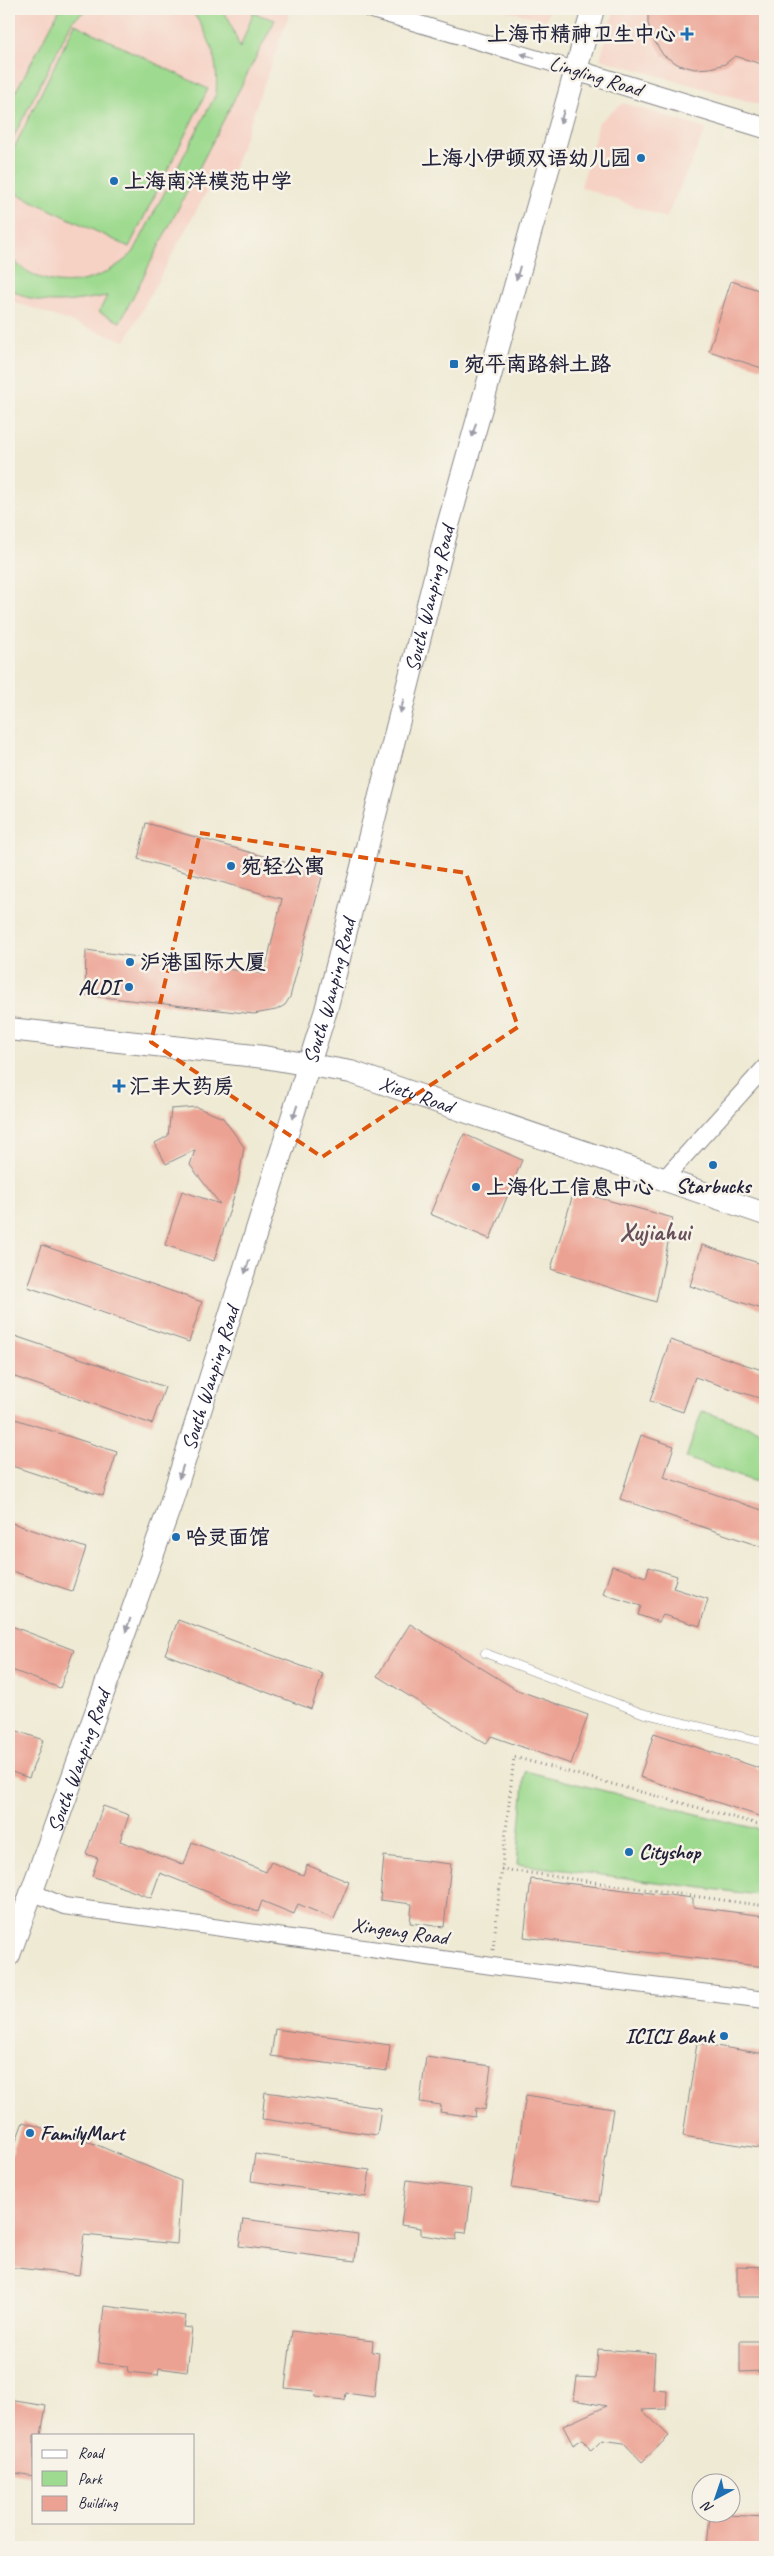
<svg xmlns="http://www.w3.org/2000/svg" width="774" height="2556" viewBox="0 0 774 2556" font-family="Caveat,'LXGW WenKai TC',sans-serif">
	<rect width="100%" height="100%" fill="#f7f3e8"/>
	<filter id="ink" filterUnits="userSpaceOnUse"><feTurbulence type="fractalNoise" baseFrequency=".02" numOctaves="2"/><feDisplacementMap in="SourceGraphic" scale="10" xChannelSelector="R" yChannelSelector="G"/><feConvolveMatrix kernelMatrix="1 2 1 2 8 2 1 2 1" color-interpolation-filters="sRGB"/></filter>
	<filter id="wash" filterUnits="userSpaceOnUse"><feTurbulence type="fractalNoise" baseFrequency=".0096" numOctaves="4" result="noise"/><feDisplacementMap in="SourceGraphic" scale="20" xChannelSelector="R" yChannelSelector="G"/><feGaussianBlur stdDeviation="1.12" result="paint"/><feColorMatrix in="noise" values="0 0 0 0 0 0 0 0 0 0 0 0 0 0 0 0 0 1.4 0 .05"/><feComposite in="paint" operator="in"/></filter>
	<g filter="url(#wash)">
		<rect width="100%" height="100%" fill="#efead4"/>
		<g fill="#f6d2c5">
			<path d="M9 9H291L233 170 207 191 125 341 9 300Z"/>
			<path d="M501 9H549L546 20Z"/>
			<path d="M615 9H765V106L600 59Z"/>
			<path d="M623 103 706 129 666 218 581 187 599 122Z"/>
		</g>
		<g fill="#9eda8f" stroke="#607e65">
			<path d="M60 9H88L73 20 9 146V104Z"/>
			<path d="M190 9H220L229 19 240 48 253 13 275 20 120 322 99 312 107 296C73 301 38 310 9 287V257C48 295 95 288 133 253L216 94C219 60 210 35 190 9Z"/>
			<path d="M75 24 208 89 129 247 9 190V158Z"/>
			<path d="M702 1411 765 1432V1485L686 1458Z"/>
			<path d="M525 1771 765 1831V1896L517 1864Z"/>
		</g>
		<g id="blocks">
			<g fill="#eca293">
				<path d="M648 9H765V65L735 56 725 64 710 68 695 69 679 65 663 55 655 42 648 24Z"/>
				<path d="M731 281 765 292V369L709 351Z"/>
				<path d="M146 823 323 873 290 997 285 1005 276 1010 254 1014 85 995 86 950 264 974 282 899 138 859Z"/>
				<path d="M196 1107 223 1118 244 1147 238 1183 214 1261 165 1245 182 1191 220 1204 190 1165 195 1150 166 1164 155 1143 168 1136 171 1109Z"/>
				<path d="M464 1134 522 1160 490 1239 430 1214Z"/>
				<path d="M574 1191 673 1218 656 1302 551 1269Z"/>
				<path d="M42 1245 202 1302 189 1342 28 1287Z"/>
				<path d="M702 1245 765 1265V1310L690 1286Z"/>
				<path d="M9 1334 165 1387 152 1424 9 1375Z"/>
				<path d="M670 1340 765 1371V1400L695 1377 683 1412 650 1401Z"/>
				<path d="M9 1417 117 1452 103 1496 9 1465Z"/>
				<path d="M641 1435 674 1446 664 1477 765 1511V1548L620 1499Z"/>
				<path d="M9 1522 86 1548 72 1591 9 1570Z"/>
				<path d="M612 1566 646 1577 649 1567 677 1576 673 1588 708 1599 700 1626 663 1615 659 1622 638 1615 641 1606 603 1594Z"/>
				<path d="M178 1620 323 1674 311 1709 165 1654Z"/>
				<path d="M410 1624 517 1690 588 1715 571 1764 491 1736 486 1744 377 1676Z"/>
				<path d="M9 1625 74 1650 60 1688 9 1669Z"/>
				<path d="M9 1728 43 1740 29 1778 9 1771Z"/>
				<path d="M654 1733 765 1770V1818L640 1777Z"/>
				<path d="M103 1806 129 1815 120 1841 184 1865 192 1842 266 1872 271 1862 303 1875 307 1865 349 1882 334 1919 298 1904 294 1914 262 1901 258 1912 160 1873 151 1898 92 1876 98 1858 86 1854Z"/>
				<path d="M384 1856 451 1864 444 1927 410 1923 412 1904 380 1900Z"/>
				<path d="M531 1879 693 1898V1907L765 1916V1967L524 1937Z"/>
				<path d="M275 2029 390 2045 387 2071 271 2056Z"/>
				<path d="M697 2043 765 2054V2149L683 2136Z"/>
				<path d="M426 2057 491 2066 485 2110 476 2108 475 2117 440 2112 441 2105 420 2102Z"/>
				<path d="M265 2092 381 2108 377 2135 262 2119Z"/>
				<path d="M526 2095 613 2109 599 2202 512 2188Z"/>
				<path d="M23 2122 95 2144 181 2181 177 2244 84 2235 79 2275 9 2267V2160Z"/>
				<path d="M255 2154 370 2170 366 2197 251 2181Z"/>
				<path d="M407 2180 472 2189 466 2233 457 2232 456 2240 421 2235V2228L401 2225Z"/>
				<path d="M243 2219 358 2234 355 2261 239 2246Z"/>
				<path d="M737 2266 765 2267V2297H737Z"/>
				<path d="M104 2306 186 2316 184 2327 192 2328 187 2372 159 2368 158 2375 128 2372 127 2366 98 2363Z"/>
				<path d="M292 2331 373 2341 372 2352 379 2353 374 2397 346 2393 345 2400 315 2397 314 2391 285 2388Z"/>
				<path d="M740 2341H765V2371L740 2372Z"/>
				<path d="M598 2349 655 2353 653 2390 667 2391 666 2409 642 2410 669 2436 642 2462 624 2443 602 2440 591 2451 583 2439 573 2445 563 2426 607 2406 574 2400 577 2377 596 2378Z"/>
				<path d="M9 2400 46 2406 41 2435H34V2476L9 2472Z"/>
				<path d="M710 2514 765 2517V2547H707Z"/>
			</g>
		</g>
	</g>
	<g filter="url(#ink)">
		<use href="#blocks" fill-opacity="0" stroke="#888688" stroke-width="1"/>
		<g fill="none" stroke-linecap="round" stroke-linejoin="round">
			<defs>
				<path id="service" d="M485 1653 642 1713 765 1742"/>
				<g id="minor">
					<path d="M369 9 575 70"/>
					<path d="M663 1180 765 1067"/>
					<path d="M32 1892 64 1906 492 1966 765 2000"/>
				</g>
				<path id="tertiary" d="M575 70 765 128"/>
				<g id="secondary">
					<path id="s1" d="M9 1029 264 1057 351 1072 765 1214"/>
					<path id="s2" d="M9 1955 170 1506 326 1010 447 529 593 9"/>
				</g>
			</defs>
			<use href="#service" stroke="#888688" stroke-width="9"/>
			<use href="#minor" stroke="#888688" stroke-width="18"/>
			<use href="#tertiary" stroke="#888688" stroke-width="22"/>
			<use href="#secondary" stroke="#888688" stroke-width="24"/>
			<g stroke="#888688" stroke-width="3" stroke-dasharray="1 4" stroke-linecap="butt">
				<path d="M501 1869 765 1906"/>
				<path d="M493 1950 514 1757 765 1826"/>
			</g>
			<use href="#service" stroke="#fff" stroke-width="8"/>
			<use href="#minor" stroke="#fff" stroke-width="16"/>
			<use href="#tertiary" stroke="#fff" stroke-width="20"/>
			<use href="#secondary" stroke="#fff" stroke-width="22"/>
		</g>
		<defs><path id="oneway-solid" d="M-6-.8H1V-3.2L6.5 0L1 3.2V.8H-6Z" transform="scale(1.25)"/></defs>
		<g fill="#9c9ca7">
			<use href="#oneway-solid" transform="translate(528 56) rotate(-163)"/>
			<use href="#oneway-solid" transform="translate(562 117) rotate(106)"/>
			<use href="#oneway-solid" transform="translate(518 273) rotate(106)"/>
			<use href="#oneway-solid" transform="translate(474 430) rotate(106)"/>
			<use href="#oneway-solid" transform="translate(402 706) rotate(104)"/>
			<use href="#oneway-solid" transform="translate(295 1112) rotate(108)"/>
			<use href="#oneway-solid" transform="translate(247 1267) rotate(108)"/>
			<use href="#oneway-solid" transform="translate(181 1472) rotate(108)"/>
			<use href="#oneway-solid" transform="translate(128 1625) rotate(110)"/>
		</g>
	</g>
	<path fill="none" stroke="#de560e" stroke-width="4" stroke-dasharray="10 6" stroke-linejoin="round" d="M200 833 466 873 518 1027 322 1157 151 1042Z"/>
	<g fill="#1f6fb2" stroke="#f7f3e8" stroke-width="2">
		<path d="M684.5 26.5h5v5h5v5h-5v5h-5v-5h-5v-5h5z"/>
		<circle cx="641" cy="158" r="5"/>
		<circle cx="114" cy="181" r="5"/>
		<rect x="449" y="359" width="10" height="10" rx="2.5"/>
		<circle cx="231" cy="866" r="5"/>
		<circle cx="130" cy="962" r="5"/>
		<circle cx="129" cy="987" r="5"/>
		<path d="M116.5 1078.5h5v5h5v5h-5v5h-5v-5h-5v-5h5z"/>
		<circle cx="713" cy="1165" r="5"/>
		<circle cx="476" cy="1187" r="5"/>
		<circle cx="176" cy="1537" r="5"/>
		<circle cx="629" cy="1852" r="5"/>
		<circle cx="724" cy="2036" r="5"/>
		<circle cx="30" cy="2133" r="5"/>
	</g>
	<g text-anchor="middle" stroke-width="5" stroke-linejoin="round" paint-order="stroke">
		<g font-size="21" font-weight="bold" fill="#22223b" stroke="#f7f3e8" text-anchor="start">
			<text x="676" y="41" text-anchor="end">上海市精神卫生中心</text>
			<text x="631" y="165" text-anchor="end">上海小伊顿双语幼儿园</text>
			<text x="124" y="188">上海南洋模范中学</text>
			<text x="464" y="371">宛平南路斜土路</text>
			<text x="241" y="873">宛轻公寓</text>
			<text x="140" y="969">沪港国际大厦</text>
			<text x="119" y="994" text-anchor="end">ALDI</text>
			<text x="129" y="1093">汇丰大药房</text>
			<text x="713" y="1193" text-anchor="middle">Starbucks</text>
			<text x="486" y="1194">上海化工信息中心</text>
			<text x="186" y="1544">哈灵面馆</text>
			<text x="639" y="1859">Cityshop</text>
			<text x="714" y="2043" text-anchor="end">ICICI Bank</text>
			<text x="40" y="2140">FamilyMart</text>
		</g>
		<g font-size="21" fill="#22223b" stroke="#f7f3e8">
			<text transform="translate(596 76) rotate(17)" y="7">Lingling Road</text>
			<text dy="7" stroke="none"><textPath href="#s2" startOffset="1421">South Wanping Road</textPath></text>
			<text dy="7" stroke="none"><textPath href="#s2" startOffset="1016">South Wanping Road</textPath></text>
			<text dy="7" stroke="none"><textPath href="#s1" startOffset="414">Xietu Road</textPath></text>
			<text dy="7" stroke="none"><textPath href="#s2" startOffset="611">South Wanping Road</textPath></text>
			<text dy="7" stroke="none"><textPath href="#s2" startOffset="206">South Wanping Road</textPath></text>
			<text transform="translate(400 1931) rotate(8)" y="7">Xingeng Road</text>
		</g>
		<g font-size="26" font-weight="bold" fill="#694f5a" stroke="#f7f3e8">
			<text x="655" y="1240">Xujiahui</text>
		</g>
	</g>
	<rect width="774" height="2556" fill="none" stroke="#f7f3e8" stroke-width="30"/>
	<rect x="32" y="2434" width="162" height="90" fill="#f7f3e8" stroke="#a29fa3"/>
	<rect x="42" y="2450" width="25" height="8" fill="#ffffff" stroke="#a29fa3"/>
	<text x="78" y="2458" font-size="15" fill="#22223b">Road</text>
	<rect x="42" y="2471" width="25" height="15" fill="#9eda8f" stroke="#a29fa3"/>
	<text x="78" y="2484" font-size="15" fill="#22223b">Park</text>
	<rect x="42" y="2496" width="25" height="15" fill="#eca293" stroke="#a29fa3"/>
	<text x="78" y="2508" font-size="15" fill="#22223b">Building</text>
	<g transform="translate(716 2498) rotate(220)"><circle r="24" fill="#f7f3e8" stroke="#a29fa3"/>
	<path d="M0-4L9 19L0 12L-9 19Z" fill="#1f6fb2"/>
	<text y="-8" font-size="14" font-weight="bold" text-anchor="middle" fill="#22223b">N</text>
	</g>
</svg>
